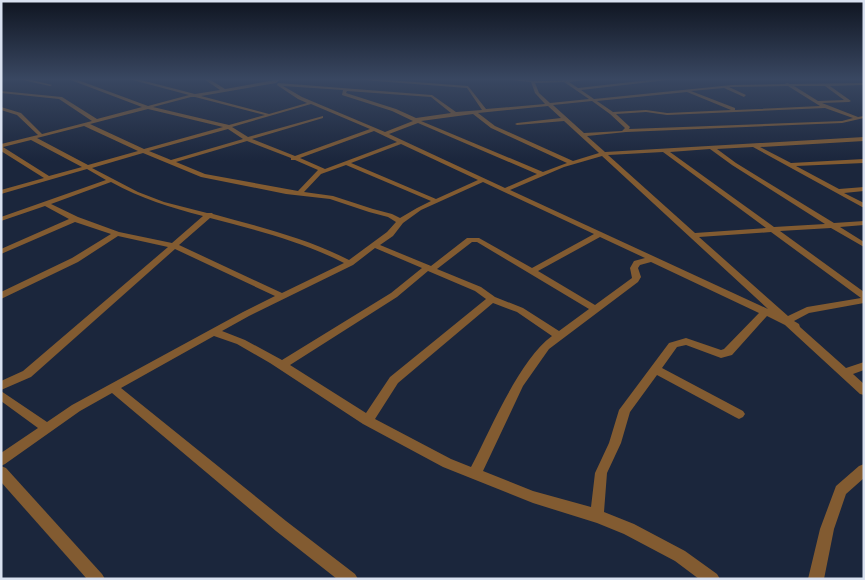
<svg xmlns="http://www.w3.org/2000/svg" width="865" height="580" viewBox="0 0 865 580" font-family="'IBM Plex Sans',sans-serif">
	<rect width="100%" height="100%" fill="#1b263c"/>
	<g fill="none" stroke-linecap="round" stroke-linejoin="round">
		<g fill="#825b31" fill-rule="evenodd">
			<path d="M18 79H28L52 85 50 86Z"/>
			<path d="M68 79H75L148 106 189 95 129 79H137L195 94 220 90 204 79H209L225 89 281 79 276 83 201 96 269 114 307 103 298 99 277 85 278 83 432 95 456 112 482 110 467 88 350 79H376L468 86 486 109 545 104 535 93 531 82 499 79 543 81 593 79 569 82 578 88 658 79H676L581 90 594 99 732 85 785 84 787 83 790 84 864 83V85L830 86 851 101 849 102 822 103 858 117 864 116V118L842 123 626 132 587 136 605 152 864 137V141L760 147 791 163 864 159V163L796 166 839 189 864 187V191L844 193 864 203V208L753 147 717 149 736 163 834 223 864 221V225L840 227 864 242V247L831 228 780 231 864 292V303L809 313 794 321 799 324 800 327 846 368 864 362V370L853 374 864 384V395L860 394 785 325 767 316 732 355 721 358 686 345 677 347 662 368 743 411 745 414 743 417 739 419 735 417 657 375 630 412 621 443 607 473 604 512 634 524 685 551 717 574 720 579H699L675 561 624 534 597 523 533 503 443 467 363 424 270 363 237 344 214 336 121 388 286 521 355 574 358 579H337L276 531 112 393 80 411 5 464 1 466V453L38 428 1 401V391L47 422 72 405 243 312 275 296 175 249 31 377 1 390V381L23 371 168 247 118 236 78 262 1 299V292L72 258 111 234 75 222 1 254V249L69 219 45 206 1 221V217L106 180 87 169 1 194V190L44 178 1 151V144L38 135 17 115 1 110V107L21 113 42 134 92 121 59 99 1 93V91L62 97 97 119 142 107ZM564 82 589 99 550 103 539 93 535 83ZM283 86 343 90 342 95 392 111 413 121 385 132 302 97ZM788 86 820 106 735 110V108L691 91 724 88 744 97 746 95 729 87ZM794 86H825L844 100 818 101ZM347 91 431 97 451 113 416 118 396 109 346 93ZM687 92 731 110 667 113 646 110 613 112 597 101ZM191 97H195L265 115 229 125 153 107ZM592 101 610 114 625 128 622 131 584 133 553 105ZM311 104 370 129 295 156 252 139 323 118V116L248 137 232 127ZM548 106 561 118 517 123 515 124 517 125 564 121 599 153 573 161 495 126 478 113ZM825 108 853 118 842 121 629 129 630 127 616 114 646 112 667 115ZM148 109 223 127 144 149 90 124ZM473 114 491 128 567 163 543 172 421 121ZM418 123 537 174 505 188 389 134ZM84 126 138 151 88 165 37 138ZM228 129 243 139 171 160 149 151ZM374 131 397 142 325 169 300 158ZM31 140 82 167 49 176 3 147ZM247 141 291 158V160H295L318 170 298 191 205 174 176 162ZM401 144 478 180 436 199 351 163ZM710 149 732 165 825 224 774 227 670 152ZM663 152 766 228 695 233 608 155ZM143 153 201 177 286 194 330 199 369 212 388 217 396 222 387 232 349 260C306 238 260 227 213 214L212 213H207L164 202 138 192 92 168ZM602 156 768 309 510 190 564 167ZM346 165 431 201 417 208 400 218 392 214 373 209 333 196 304 192 321 174ZM111 182C142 199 169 207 203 216L172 243 119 232 78 217 51 204ZM483 182 594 234 532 268 479 238H467L431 266 380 245 393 236 403 223 421 210ZM210 218C256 230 301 241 344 263L282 293 179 245ZM771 232 861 298 807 307 788 316 699 237ZM600 237 645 258 634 261 630 268 632 278 595 305 538 271ZM472 242H477L589 309 559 331 523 308 495 297 481 287 437 269ZM375 248 422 268 391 293 282 360 245 340 222 331 249 316 353 265ZM651 262 759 313 724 349 721 350 686 338 669 343 619 410 609 443 595 473 591 507 533 491 483 471 523 386 549 349 638 282 641 277 638 268 640 265ZM428 271 475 291 486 299 390 377 366 413 290 365 397 297ZM493 303 517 312 552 336C519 360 491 429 471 467L451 459 375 419 398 383Z"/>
			<path d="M864 464V478L846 494 834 529 824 579H808L820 529 836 486 859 466Z"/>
			<path d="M1 466 6 468 102 574 105 579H87L1 482Z"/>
		</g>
	</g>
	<linearGradient id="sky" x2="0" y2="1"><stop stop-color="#0f1521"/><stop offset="0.49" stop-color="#394761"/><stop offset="1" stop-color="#394761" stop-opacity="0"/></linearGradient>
	<rect width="865" height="161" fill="url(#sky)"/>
	<rect width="865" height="580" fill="none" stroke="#d9e1f0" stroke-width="5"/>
</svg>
